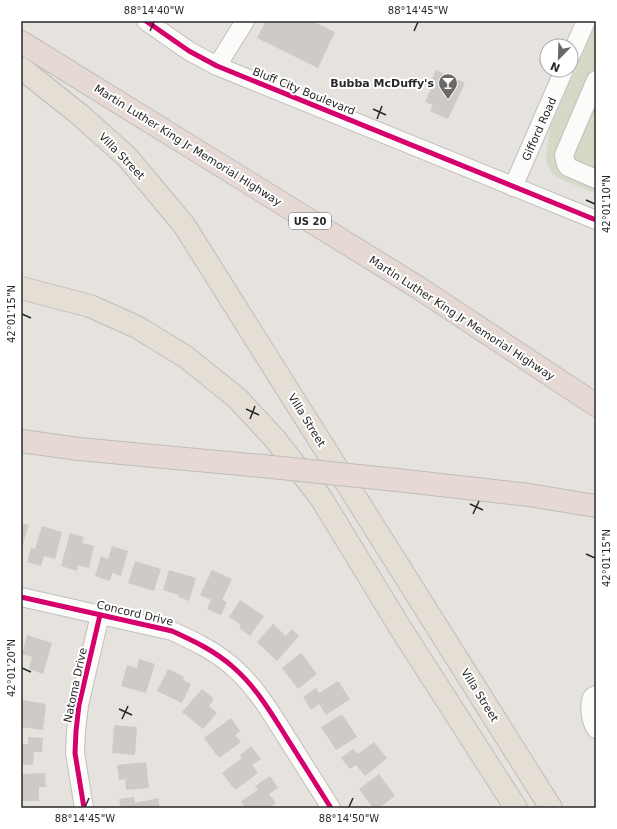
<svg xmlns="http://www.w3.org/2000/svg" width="617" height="829" viewBox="0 0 617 829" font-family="'DejaVu Sans',sans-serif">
	<rect width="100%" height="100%" fill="#e6e2de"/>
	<path fill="#d5d9c6" d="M596 22V193L564 181 553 174 547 165 546 155 550 128Z"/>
	<g fill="#cdcac7">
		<path d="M266 21H312L335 32 318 68 257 38Z"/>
		<path d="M436 70 465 83 448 119 430 111 433 105 425 102 431 89 428 88Z"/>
		<path d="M21 523 29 525 21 551Z"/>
		<path d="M42 526 62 532 55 559 44 556 41 566 27 562 31 548 35 549Z"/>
		<path d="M70 533 84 537 82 543 94 546 89 568 78 565 77 571 61 566Z"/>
		<path d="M112 546 128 551 121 576 112 573 110 581 95 576 101 556 108 559Z"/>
		<path d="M135 561 161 569 154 591 128 583Z"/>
		<path d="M169 570 196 578 189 601 178 597 179 595 163 590Z"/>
		<path d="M212 570 232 579 222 600 227 602 221 615 207 609 211 600 200 595Z"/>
		<path d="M240 600 264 616 250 636 239 628 241 625 229 617Z"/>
		<path d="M273 624 286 636 292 629 299 636 277 661 257 642Z"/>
		<path d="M27 635 52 643 43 674 29 669 32 657 22 654Z"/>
		<path d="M301 653 317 674 298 689 282 668Z"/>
		<path d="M139 659 155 664 146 693 121 686 127 665 137 668Z"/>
		<path d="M168 669 184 677 183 680 191 684 182 703 157 691Z"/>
		<path d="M338 681 350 699 326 715 319 704 311 710 303 697 316 688 319 693Z"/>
		<path d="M202 689 214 699 209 706 217 713 203 729 182 712Z"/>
		<path d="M22 700 46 704 43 730 21 727Z"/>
		<path d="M342 714 357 737 336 750 321 727Z"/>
		<path d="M231 718 240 731 235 735 241 742 219 758 204 738Z"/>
		<path d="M114 725 137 727 135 755 112 753Z"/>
		<path d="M28 737 43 738 42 752H34L33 765H21V744H28Z"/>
		<path d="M374 742 387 758 365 776 356 765 350 769 341 758 353 749 358 754Z"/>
		<path d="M251 746 261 759 252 765 258 773 235 790 222 773 242 758 240 755Z"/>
		<path d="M146 762 149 788 126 790 125 779 119 780 117 765Z"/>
		<path d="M45 773 46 787H39V801H21V774Z"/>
		<path d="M379 774 395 796 379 808H373L359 789Z"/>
		<path d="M270 776 278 788 269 794 276 803 269 808H245L241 801 258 790 255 786Z"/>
		<path d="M134 797 135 803 158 798 160 808H121L119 799Z"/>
	</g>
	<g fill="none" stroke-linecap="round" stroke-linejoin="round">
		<defs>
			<g id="minor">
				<path d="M146 21 189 51 217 66 596 220"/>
				<path d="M571 55 586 21"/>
				<path d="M217 66 245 21"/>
				<path d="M596 80 564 155 566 164 568 167 596 179"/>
				<path d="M513 187 564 70"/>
				<path d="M21 597 172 631C194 641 215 651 233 667 255 686 270 711 285 735 300 759 316 784 331 808"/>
				<path d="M596 695 592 697C589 707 590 720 596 729"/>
				<path d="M84 808 75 753 76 731 79 705 100 615"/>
			</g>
			<g id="major">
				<path d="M21 68 79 114 127 157 184 225 551 808"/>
				<path d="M21 288 90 306 137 327 186 357 238 399 275 439 321 498 401 629 516 808"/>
			</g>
			<g id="highway">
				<path d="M21 42 419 288 596 405"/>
				<path d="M21 441 79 449 262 466"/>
				<path d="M397 480 529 495 596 506"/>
			</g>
		</defs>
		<use href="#minor" stroke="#c0bfbf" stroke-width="20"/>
		<use href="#major" stroke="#bfbdbc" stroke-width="24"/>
		<use href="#highway" stroke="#bfbdbc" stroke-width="24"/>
		<use href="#minor" stroke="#fbfbfa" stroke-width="18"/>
		<use href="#major" stroke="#e4ded4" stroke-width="22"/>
		<use href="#highway" stroke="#e6d9d4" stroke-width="22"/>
		<defs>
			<path id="highway-bridge" d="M262 466 397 480"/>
		</defs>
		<use href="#highway-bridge" stroke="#bfbdbc" stroke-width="24" stroke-linecap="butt"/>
		<use href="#highway-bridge" stroke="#e6d9d4" stroke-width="22"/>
		<defs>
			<g id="cycleway">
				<path d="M146 21 189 51 217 66 596 220"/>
				<path d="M21 597 172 631C194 641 215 651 233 667 255 686 270 711 285 735 300 759 316 784 331 808"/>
				<path d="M84 808 75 753 76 731 79 705 100 615"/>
			</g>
		</defs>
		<use href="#cycleway" stroke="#fff" stroke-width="8"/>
		<use href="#cycleway" stroke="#d6006c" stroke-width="5"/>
	</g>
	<path fill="none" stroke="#282828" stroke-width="1.5" d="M150 31 154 22M414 31 418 22M373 109 386 115M377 119 382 106M586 200 595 204M22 314 31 318M246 409 259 415M250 419 255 406M470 504 483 510M473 514 479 501M586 554 595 558M22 668 31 672M119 709 132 715M122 719 128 706M85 807 89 798M349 807 353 798"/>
	<defs>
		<symbol id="bar-pin" viewBox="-11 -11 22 30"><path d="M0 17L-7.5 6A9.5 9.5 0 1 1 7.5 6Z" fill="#6a6968" stroke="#fff"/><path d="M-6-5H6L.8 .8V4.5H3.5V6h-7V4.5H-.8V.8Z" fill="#fff"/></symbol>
	</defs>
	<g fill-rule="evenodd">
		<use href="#bar-pin" x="437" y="72" width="22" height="30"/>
	</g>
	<g text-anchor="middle" stroke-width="4" stroke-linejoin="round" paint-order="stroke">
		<rect fill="#fff" stroke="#686868" stroke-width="1" x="289" y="213" width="42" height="16" rx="3"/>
		<g font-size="10" font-weight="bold" fill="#282828">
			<text x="310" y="225">US 20</text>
		</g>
		<g font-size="11" font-weight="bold" fill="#282828" stroke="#fff" text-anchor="end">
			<text x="434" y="87">Bubba McDuffy's</text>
		</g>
		<g font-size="11" fill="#282828" stroke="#fff">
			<text transform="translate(304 91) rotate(22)" y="4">Bluff City Boulevard</text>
			<text transform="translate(539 129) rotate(-66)" y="4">Gifford Road</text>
			<text transform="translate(188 145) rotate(32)" y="4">Martin Luther King Jr Memorial Highway</text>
			<text transform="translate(122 156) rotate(46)" y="4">Villa Street</text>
			<text transform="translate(462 318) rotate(33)" y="4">Martin Luther King Jr Memorial Highway</text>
			<text transform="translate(307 420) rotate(58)" y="4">Villa Street</text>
			<text transform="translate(135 613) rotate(13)" y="4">Concord Drive</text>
			<text transform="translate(75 685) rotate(-78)" y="4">Natoma Drive</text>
			<text transform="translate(480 695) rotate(58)" y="4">Villa Street</text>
		</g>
	</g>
	<rect width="617" height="829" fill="none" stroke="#ffffff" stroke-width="44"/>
	<g transform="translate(559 58) rotate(203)"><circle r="19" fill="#ffffff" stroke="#a9a9a9"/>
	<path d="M0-3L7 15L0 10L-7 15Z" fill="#6a6968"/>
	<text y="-6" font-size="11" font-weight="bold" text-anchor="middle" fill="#282828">N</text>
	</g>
	<rect x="22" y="22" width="573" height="785" fill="none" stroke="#282828" stroke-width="1.5"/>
	<g font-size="10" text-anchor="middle" fill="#282828">
		<text x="154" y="14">88°14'40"W</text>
		<text x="418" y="14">88°14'45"W</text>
		<text transform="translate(606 204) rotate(-90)" y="4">42°01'10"N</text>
		<text transform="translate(11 314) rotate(-90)" y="4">42°01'15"N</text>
		<text transform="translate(606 558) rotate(-90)" y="4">42°01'15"N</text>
		<text transform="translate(11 668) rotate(-90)" y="4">42°01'20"N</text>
		<text x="85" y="822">88°14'45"W</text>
		<text x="349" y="822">88°14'50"W</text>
	</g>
</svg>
